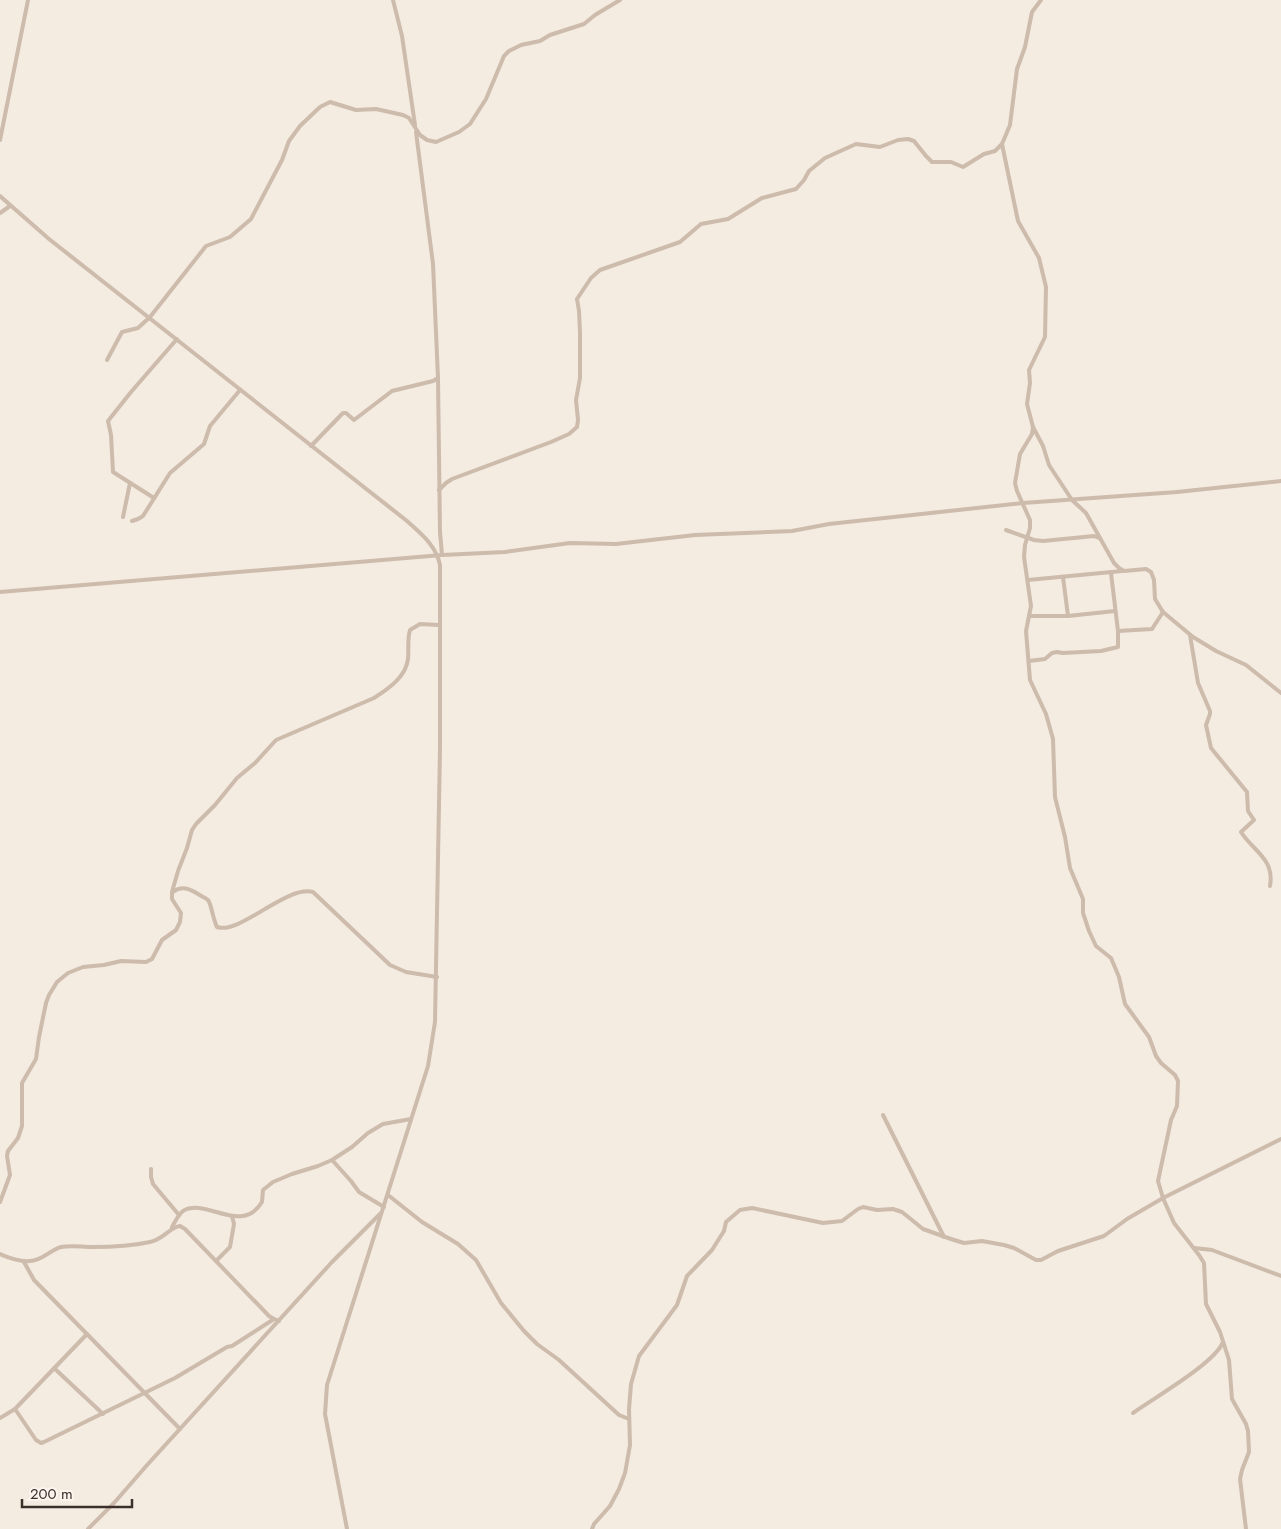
<svg xmlns="http://www.w3.org/2000/svg" width="1281" height="1529" viewBox="0 0 1281 1529" font-family="Jost,sans-serif">
	<rect width="100%" height="100%" fill="#f4ebe1"/>
	<g fill="none" stroke-linecap="round" stroke-linejoin="round">
		<g stroke="#cdbbac" stroke-width="4">
			<path d="M393 0 402 36 415 125"/>
			<path d="M1041 0 1032 12 1025 47 1017 69 1010 125 1002 144 1018 221 1039 258 1046 287 1045 337 1029 370 1030 383 1027 404 1033 427 1043 446 1049 465 1072 500 1086 513 1114 563 1119 568 1124 571 1146 569 1151 572 1154 580 1155 599 1163 612 1193 637 1216 651 1246 665 1281 693"/>
			<path d="M416 132 433 264 438 378 440 532 442 555"/>
			<path d="M0 140 28 0"/>
			<path d="M0 196 49 239 407 521C421 534 436 545 440 565V749L435 1022 428 1066 327 1385 325 1414 347 1529"/>
			<path d="M0 213 10 206"/>
			<path d="M150 317 206 246 230 237 251 219 282 160 289 141 300 126 320 107 330 102 356 110 376 109 403 115 409 118 420 135 427 140 436 142 459 132 470 124 486 99 504 56 509 51 521 45 540 41 550 35 584 24 595 15 620 0"/>
			<path d="M107 360 122 332 138 328 150 317"/>
			<path d="M1033 427 1032 434 1020 454 1015 483 1017 491 1030 520V528L1025 545 1024 557 1031 606 1026 631 1030 680 1046 714 1053 739 1055 797 1065 837 1070 868 1083 899V913L1089 931 1096 946 1111 958 1119 977 1125 1004 1149 1037 1156 1056 1161 1063 1175 1075 1178 1081 1177 1106 1171 1120 1158 1181 1163 1198 1174 1223 1199 1255 1204 1263 1206 1304 1220 1332 1229 1360 1232 1399 1246 1424 1248 1431 1249 1452 1242 1470 1240 1479 1246 1529"/>
			<path d="M311 446 343 413H346L354 420 392 391 433 381 438 378"/>
			<path d="M439 490 446 483 452 479 551 442 569 434 577 427 578 420 576 400 580 378V332L579 311 577 299 591 278 600 270 680 242 701 224 728 219 762 198 796 189 804 180 809 171 825 158 856 144 880 147 898 140 908 139 914 141 926 156 932 162H951L963 167 984 154 995 151 1002 144"/>
			<path d="M154 498 113 472 111 435 108 421 131 392 177 339"/>
			<path d="M123 517 130 483"/>
			<path d="M132 521 138 519 143 516 170 473 204 444 210 426 240 390"/>
			<path d="M1006 530 1034 540 1043 541 1094 536 1099 538"/>
			<path d="M1063 577 1068 616"/>
			<path d="M1028 580 1122 571"/>
			<path d="M0 592 442 555 505 552 570 543 616 544 695 535 792 531 829 524 1023 503 1177 492 1281 481"/>
			<path d="M1029 616H1068L1115 611"/>
			<path d="M1118 631 1152 629 1163 612"/>
			<path d="M1190 635 1198 683 1210 711V714L1206 725 1211 748 1247 792 1248 811 1254 820 1241 832C1253 851 1275 859 1270 886"/>
			<path d="M1029 661 1045 659 1052 653 1057 652 1063 653 1101 651 1118 647V631L1111 573"/>
			<path d="M173 892C182 885 190 889 198 894 201 896 206 898 208 900 211 903 213 919 217 927 240 935 286 885 313 892L390 965 406 972 437 977"/>
			<path d="M883 1115 944 1237"/>
			<path d="M332 1160 351 1181 359 1192 384 1207"/>
			<path d="M151 1169V1177L153 1184 179 1215"/>
			<path d="M388 1195 422 1222 458 1244 476 1260 501 1303 524 1331 537 1344 559 1360 619 1415 629 1419"/>
			<path d="M0 1202 10 1175 7 1156 8 1151 18 1138 22 1126V1083L36 1059 39 1037 46 1003 49 995 57 982 68 973 83 967 104 965 121 961 146 962 152 959 162 940 176 930 180 922 181 913 172 899V892L178 871 187 848 192 830 196 824 215 805 237 778 255 763 276 740 374 698C388 689 406 677 408 659 409 649 407 640 410 630L420 624 439 625"/>
			<path d="M172 1227C175 1222 178 1215 183 1211 206 1197 241 1236 262 1202L263 1190 273 1182 292 1174 318 1166 332 1160 352 1147 368 1133 383 1124 411 1119"/>
			<path d="M1194 1248 1212 1250 1281 1276"/>
			<path d="M0 1254C9 1258 20 1262 30 1261 42 1261 50 1250 61 1247 71 1245 82 1247 92 1247 111 1247 132 1246 150 1242 164 1239 170 1227 180 1226L185 1229 269 1316 274 1319 279 1321"/>
			<path d="M216 1261 230 1247 234 1224 232 1216"/>
			<path d="M24 1262 34 1280 180 1429"/>
			<path d="M54 1368 103 1414"/>
			<path d="M15 1409 36 1440 41 1443 44 1442 175 1378 227 1347 232 1346 274 1319"/>
			<path d="M1133 1413C1154 1398 1215 1363 1223 1342"/>
			<path d="M0 1418 15 1409 87 1334"/>
			<path d="M88 1529 114 1503 148 1464 332 1262 381 1213"/>
			<path d="M592 1529 594 1524 610 1506 619 1489 625 1473 630 1445 629 1409 631 1384 639 1356 677 1305 687 1276 712 1250 724 1231 726 1222 740 1210 752 1208 823 1223 842 1221 858 1209 863 1207 877 1210 893 1209 902 1212 923 1229 951 1239 964 1243 982 1241 1004 1245 1014 1248 1036 1260H1041L1058 1251 1104 1236 1127 1219 1163 1198 1281 1139"/>
		</g>
	</g>
	<path d="M22 1499v8h110v-8" fill="none" stroke="#3b302b" stroke-width="2.5"/>
	<text x="30" y="1499" font-size="15" fill="#3b302b" stroke="#fbf5ee" stroke-width="4" paint-order="stroke">200 m</text>
</svg>
